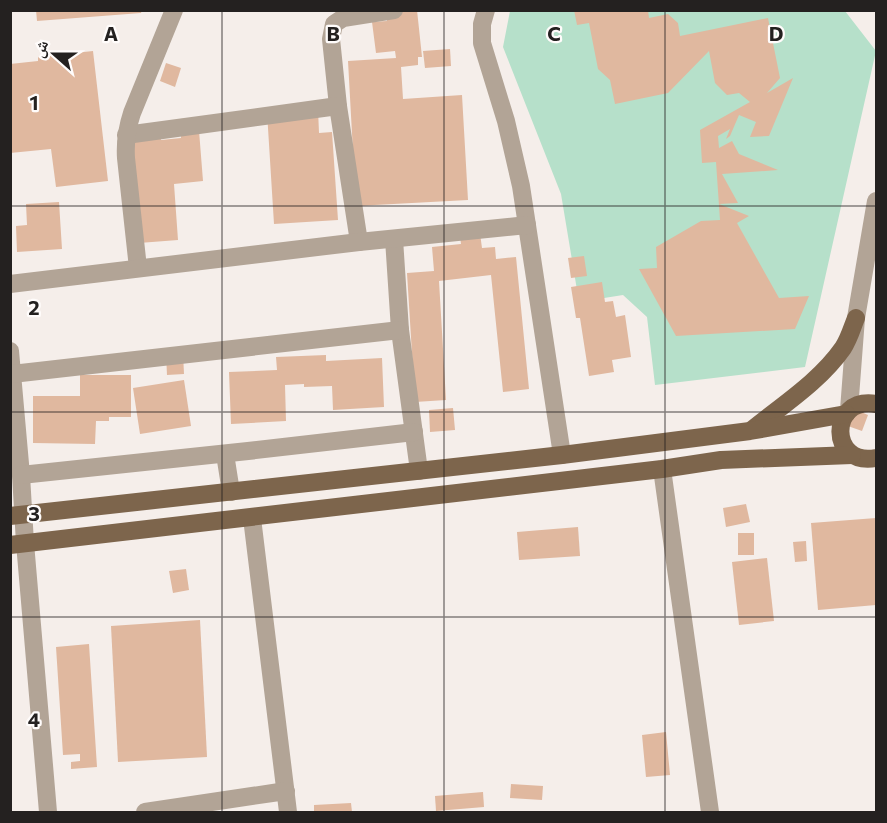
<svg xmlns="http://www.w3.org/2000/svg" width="887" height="823" viewBox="0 0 887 823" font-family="Commissioner,'Noto Naskh Arabic',sans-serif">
	<rect width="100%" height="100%" fill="#f5eeea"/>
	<path fill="#b6e0ca" d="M510 11H845L876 51 805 367 655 385 647 317 623 295 579 302 561 194 503 47Z"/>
	<g fill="#e0b89f">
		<path d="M36 10H142L141 13 37 21Z"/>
		<path d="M386 10H417L422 57H418V65L401 67 403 99 462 95 468 200 356 206 348 61 396 58 395 51 376 53 372 22 387 21Z"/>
		<path d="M574 10H648L649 18 668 14 678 23 680 36 768 18 780 78 767 93 793 78 769 136 750 137 756 122 739 115 730 136 726 139 730 129 718 136 719 148 732 141 739 154 778 170 722 174 738 203 719 204 749 216 737 223 779 298 809 296 795 329 676 336 639 269 657 268 656 247 701 221 720 220 716 162 702 163 700 130 750 102 739 93 727 95 715 83 709 51 668 93 615 104 610 80 598 69 589 23 577 25Z"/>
		<path d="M450 49 451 66 425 68 423 51Z"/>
		<path d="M93 51 108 181 56 187 51 149 10 153V64L38 61V57Z"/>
		<path d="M166 63 181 68 175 87 160 81Z"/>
		<path d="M318 109 319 133 332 132 338 220 274 224 267 112Z"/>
		<path d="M198 118 203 181 174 184 178 240 139 243 130 127 159 125 161 140 181 138 180 119Z"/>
		<path d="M59 202 62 249 17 252 16 226 27 225 26 204Z"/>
		<path d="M479 226 482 248 495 247 496 259 516 257 529 389 503 392 491 275 439 281 446 400 415 402 407 273 434 271 432 247 461 244 459 228Z"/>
		<path d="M584 256 587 276 571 278 568 258Z"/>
		<path d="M602 282 605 302 613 301 616 317 625 315 631 357 612 360 614 372 589 376 580 318H576L571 287Z"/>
		<path d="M166 354H183L184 374 167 375Z"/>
		<path d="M326 355V361L382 358 384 407 333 410 332 386 304 387V384L285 385 286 421 231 424 229 372 277 370 276 357Z"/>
		<path d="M80 375H131V417H109V421H96L95 444 33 443V396H80Z"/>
		<path d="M184 380 191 426 140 434 133 388Z"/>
		<path d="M453 408 455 430 430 432 429 410Z"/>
		<path d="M852 408 868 415 862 431 845 425Z"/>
		<path d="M746 504 750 522 726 527 723 508Z"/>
		<path d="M876 518V605L818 610 811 523Z"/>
		<path d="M578 527 580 556 519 560 517 532Z"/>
		<rect x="738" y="533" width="16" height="22"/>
		<path d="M806 541 807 561 795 562 793 542Z"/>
		<path d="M767 558 774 621 739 625 732 562Z"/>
		<path d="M186 569 189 590 173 593 169 571Z"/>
		<path d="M200 620 207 757 118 762 111 626Z"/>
		<path d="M89 644 97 767 71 769V762L80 761V754L63 755 56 647Z"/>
		<path d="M666 732 670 775 646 777 642 735Z"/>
		<path d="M511 784 543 786 542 800 510 798Z"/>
		<path d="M483 792 484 807 436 811 435 796Z"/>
		<path d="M351 803 352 812H314V805Z"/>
	</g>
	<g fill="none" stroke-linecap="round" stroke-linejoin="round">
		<g stroke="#b2a496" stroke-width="18">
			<path d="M486 10 482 24V43L506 121 521 186 562 455"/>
			<path d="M338 106 331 39 334 24 343 18 394 10"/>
			<path d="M126 135 338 106 359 242"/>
			<path d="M394 239 400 330 419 471"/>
			<path d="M138 268 126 158C125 142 127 128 132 113L174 10"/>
			<path d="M10 284 359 242 527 225"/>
			<path d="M10 351 21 475 25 543 48 812"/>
			<path d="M12 374 400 330"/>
			<path d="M849 410 856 318 876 201"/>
			<path d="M225 454 231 492"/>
			<path d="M662 469 710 812"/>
			<path d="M21 475 248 451 414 432"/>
			<path d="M252 518 288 812"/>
			<path d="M145 812 286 791"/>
		</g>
		<g stroke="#7d654c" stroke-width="18">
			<path d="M876 404C828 396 829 467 876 458"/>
			<path d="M753 429C784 404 820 381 843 348 849 339 852 328 856 318"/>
			<path d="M10 516 562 455 750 431 846 414"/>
			<path d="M10 545 662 469 721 460 852 455"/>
		</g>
	</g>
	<path fill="none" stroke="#242120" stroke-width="1.5" stroke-opacity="0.55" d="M222 10V812M444 10V812M665 10V812M10 206H876M10 412H876M10 617H876"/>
	<g font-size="20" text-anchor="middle" font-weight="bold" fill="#242120" stroke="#fffcfb" stroke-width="4.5" stroke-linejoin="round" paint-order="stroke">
		<text x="111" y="41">A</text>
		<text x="333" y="41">B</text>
		<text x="554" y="41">C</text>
		<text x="776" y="41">D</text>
		<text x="34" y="110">1</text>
		<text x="34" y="315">2</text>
		<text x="34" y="521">3</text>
		<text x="34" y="727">4</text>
	</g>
	<rect width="887" height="823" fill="none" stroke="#242120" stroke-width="24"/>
	<g transform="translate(54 54) rotate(291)" stroke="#fffcfb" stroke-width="4.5" paint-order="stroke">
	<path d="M0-4.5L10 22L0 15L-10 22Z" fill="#242120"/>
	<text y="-9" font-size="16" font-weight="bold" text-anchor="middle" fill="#242120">ش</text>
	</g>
</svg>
